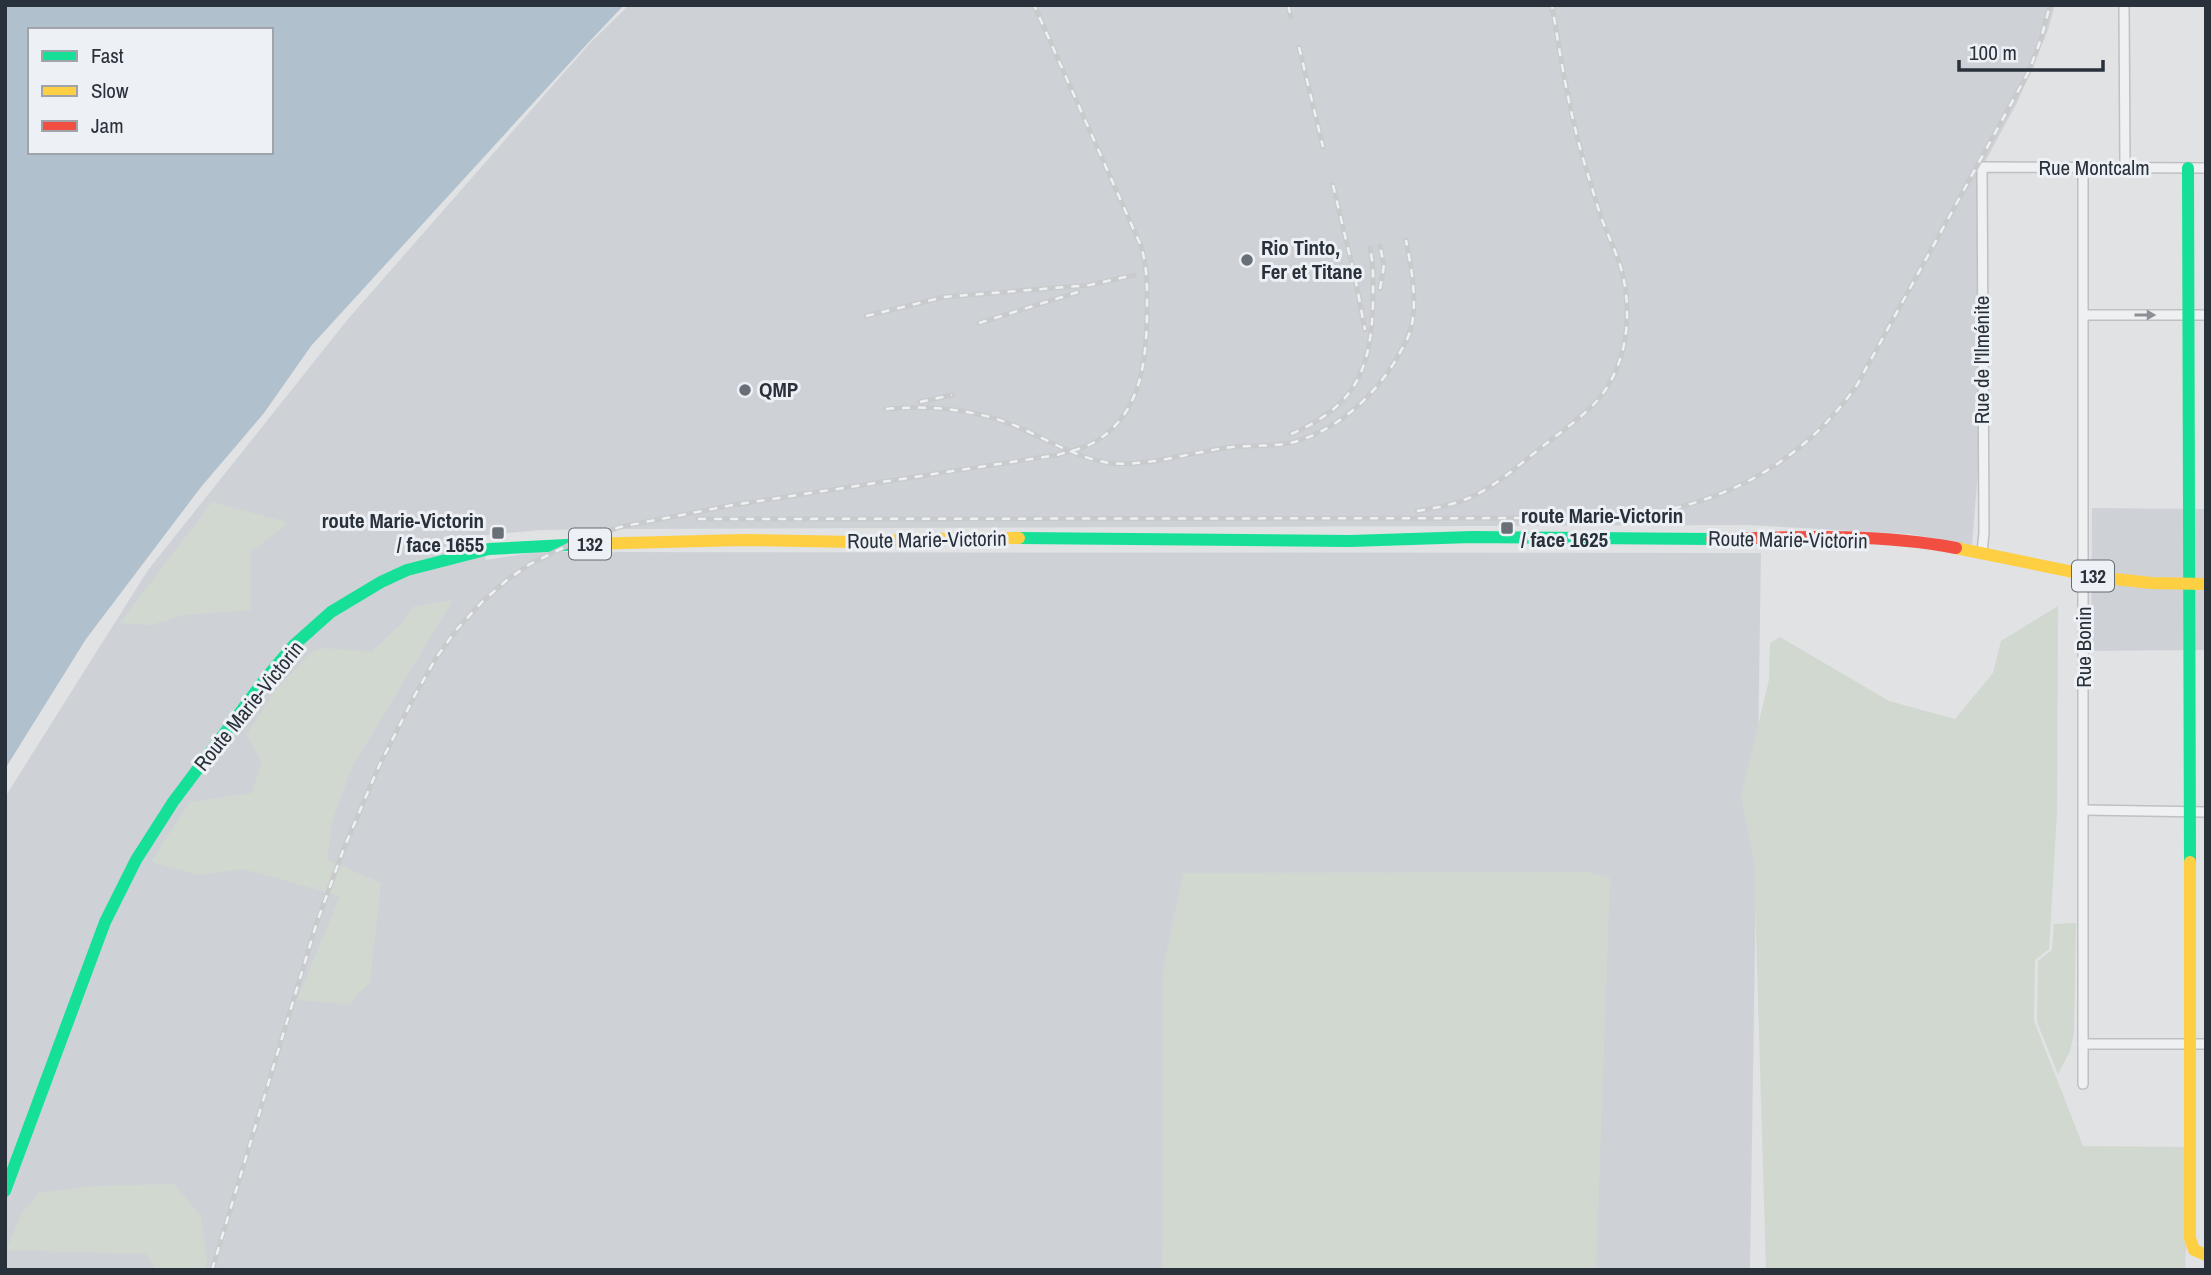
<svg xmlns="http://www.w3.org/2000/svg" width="2211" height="1275" viewBox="0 0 2211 1275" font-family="'Archivo Narrow',sans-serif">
	<rect width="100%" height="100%" fill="#e0e2e4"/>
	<g fill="#ced2d7">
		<path d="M629 5H2055L2048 30 2017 103 1982 167 1978 471 1972 545 1909 534 1748 525 627 529 541 530 477 536 486 560 536 552 1761 553 1750 1270H5V797L148 570 348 319 591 42Z"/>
		<path d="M2092 508 2206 509V650L2091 651Z"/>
	</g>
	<g fill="#d1d8d0">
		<path d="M212 502 286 522 284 527 250 552 251 610 184 615 151 625 120 623Z"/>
		<path d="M453 600 352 767 332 822 327 860 381 883 370 982 349 1004 297 1000 340 896 243 869 198 875 151 862 190 802 252 793 262 761 246 735 275 691 311 652 324 648 372 652 399 626 413 607Z"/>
		<path d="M2058 606 2057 812 2049 949 2035 960 2034 1021 2083 1146 2191 1147 2185 1270H1766L1754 863 1741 796 1769 680 1770 643 1780 637 1889 701 1955 719 1993 673 2001 641Z"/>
		<path d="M1589 872 1610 878 1596 1270H1162L1163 970 1183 873Z"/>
		<path d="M2076 923 2074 1033 2070 1051 2058 1074 2037 1022 2038 961 2052 950 2054 924Z"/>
		<path d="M174 1184 201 1216 207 1262 204 1270H156L146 1254 6 1250 22 1213 39 1193 93 1186Z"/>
	</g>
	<path fill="#b0c0cc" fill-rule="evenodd" d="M5 5H624L589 42 311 346 264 413 201 487 86 639 5 769ZM30 30H271V152H30Z"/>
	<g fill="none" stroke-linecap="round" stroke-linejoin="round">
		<defs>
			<g id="street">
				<path d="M2124 5 2125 168"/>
				<path d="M2083 168V1084"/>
				<path d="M2084 315H2206"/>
				<path d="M1982 552 1984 533 1982 167 2206 168"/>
				<path d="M2085 810 2206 812"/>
				<path d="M2083 1044H2206"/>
			</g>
		</defs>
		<use href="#street" stroke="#bec0c2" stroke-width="12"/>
		<use href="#street" stroke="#eef0f1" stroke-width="9"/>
		<g stroke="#16e098" stroke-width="12">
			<path d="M2188 168 2190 862"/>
			<path d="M1019 538 1350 541 1472 537 1712 539"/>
			<path d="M5 1191 105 922 136 860 173 802 266 678 294 645 331 612 381 582 407 570 489 549 585 544"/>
		</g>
		<g stroke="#ffcf43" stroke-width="12">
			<path d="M585 544 743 540 856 542 963 538H1019"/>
			<path d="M1956 548 2098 577 2151 583 2206 584"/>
			<path d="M2190 862V1238L2194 1250 2206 1255"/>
		</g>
		<path stroke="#f24e42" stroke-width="12" d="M1712 539C1793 537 1876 533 1956 548"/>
		<defs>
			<g id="rail">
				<path d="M1288 5 1291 17"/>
				<path d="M1299 47 1323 147"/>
				<path d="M1333 185 1356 282 1365 330"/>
				<path d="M1380 289 1384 265 1380 246"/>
				<path d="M866 316 944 297 1090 285 1134 275"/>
				<path d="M979 323 1078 292"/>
				<path d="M920 402 952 395"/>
				<path d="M886 409C929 405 975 409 1016 426 1046 439 1077 458 1109 463 1145 467 1189 453 1225 448 1249 444 1275 448 1298 441 1341 427 1375 395 1397 358 1403 347 1410 336 1412 324 1417 296 1411 267 1406 240"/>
				<path d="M1291 434C1356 406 1371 370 1373 302 1373 284 1374 266 1370 248"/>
				<path d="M1417 511C1435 508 1453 505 1469 498 1495 487 1520 464 1543 446 1561 432 1580 419 1596 402 1627 367 1633 316 1622 272 1617 253 1608 236 1601 217 1596 202 1592 187 1587 172 1570 117 1561 61 1552 5"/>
				<path d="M698 519 1603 518C1707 513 1797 471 1857 385L2029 71 2041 39 2050 5"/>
				<path d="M212 1270 317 922 344 848 379 766 415 695 436 658 457 629 483 601 507 580 530 564 571 544 620 527 733 505 1057 455C1071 451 1086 448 1098 440 1141 412 1146 362 1147 315 1147 291 1148 269 1141 246L1034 5"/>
			</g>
		</defs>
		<use href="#rail" stroke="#c8cacb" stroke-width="5"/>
		<use href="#rail" stroke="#edf0f4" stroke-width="2.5" stroke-dasharray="8" stroke-linecap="butt"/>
	</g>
	<defs><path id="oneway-solid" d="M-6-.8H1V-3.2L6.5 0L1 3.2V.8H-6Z" transform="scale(1.75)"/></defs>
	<use fill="#8c9096" href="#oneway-solid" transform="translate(2145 315)"/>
	<g fill="#696f76" stroke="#edf0f4" stroke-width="2.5">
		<circle cx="1247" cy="260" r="7"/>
		<circle cx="745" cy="390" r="7"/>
		<rect x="1500" y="521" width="14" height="14" rx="3.5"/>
		<rect x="491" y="526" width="14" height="14" rx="3.5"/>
	</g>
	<g text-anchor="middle" stroke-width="6" stroke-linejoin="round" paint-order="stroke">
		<g fill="#edf0f4" stroke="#646a72" stroke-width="2">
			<rect x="569" y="528.5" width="42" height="31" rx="5"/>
			<rect x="2072" y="560.5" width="42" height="31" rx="5"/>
		</g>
		<g font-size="19" font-weight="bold" fill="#29313b">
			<text x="590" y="551">132</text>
			<text x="2093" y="583">132</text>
		</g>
		<g font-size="21" fill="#29313b" stroke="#edf0f4">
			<text x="2094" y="175">Rue Montcalm</text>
			<text transform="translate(1982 360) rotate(-90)" y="7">Rue de l'Ilménite</text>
			<text transform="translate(927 540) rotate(-1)" y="7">Route Marie-Victorin</text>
			<text transform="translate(1788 540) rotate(1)" y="7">Route Marie-Victorin</text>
			<text transform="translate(2084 647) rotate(-90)" y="7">Rue Bonin</text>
			<text transform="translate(249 706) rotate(-51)" y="7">Route Marie-Victorin</text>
		</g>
		<g font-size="21" font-weight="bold" fill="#29313b" stroke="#edf0f4" text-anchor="start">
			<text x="1261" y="255">Rio Tinto,<tspan x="1261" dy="24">Fer et Titane</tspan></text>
			<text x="759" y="397">QMP</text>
			<text x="1521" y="523">route Marie-Victorin<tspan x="1521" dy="24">/ face 1625</tspan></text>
			<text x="484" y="528" text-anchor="end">route Marie-Victorin<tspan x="484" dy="24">/ face 1655</tspan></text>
		</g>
	</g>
	<rect width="2211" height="1275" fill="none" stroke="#29313b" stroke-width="14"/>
	<rect x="28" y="28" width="245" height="126" fill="#edf0f4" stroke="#9fa4aa" stroke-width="2"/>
	<rect x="42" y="51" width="35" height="10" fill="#16e098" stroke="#9fa4aa" stroke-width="2"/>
	<text x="91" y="63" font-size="21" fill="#29313b">Fast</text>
	<rect x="42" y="86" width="35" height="10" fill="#ffcf43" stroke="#9fa4aa" stroke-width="2"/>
	<text x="91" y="98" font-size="21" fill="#29313b">Slow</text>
	<rect x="42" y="121" width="35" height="10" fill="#f24e42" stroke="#9fa4aa" stroke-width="2"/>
	<text x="91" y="133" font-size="21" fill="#29313b">Jam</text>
	<path d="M1959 60v10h144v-10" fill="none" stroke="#29313b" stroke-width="3.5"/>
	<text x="1969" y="60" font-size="21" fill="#29313b" stroke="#edf0f4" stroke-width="5" paint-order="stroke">100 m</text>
</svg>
